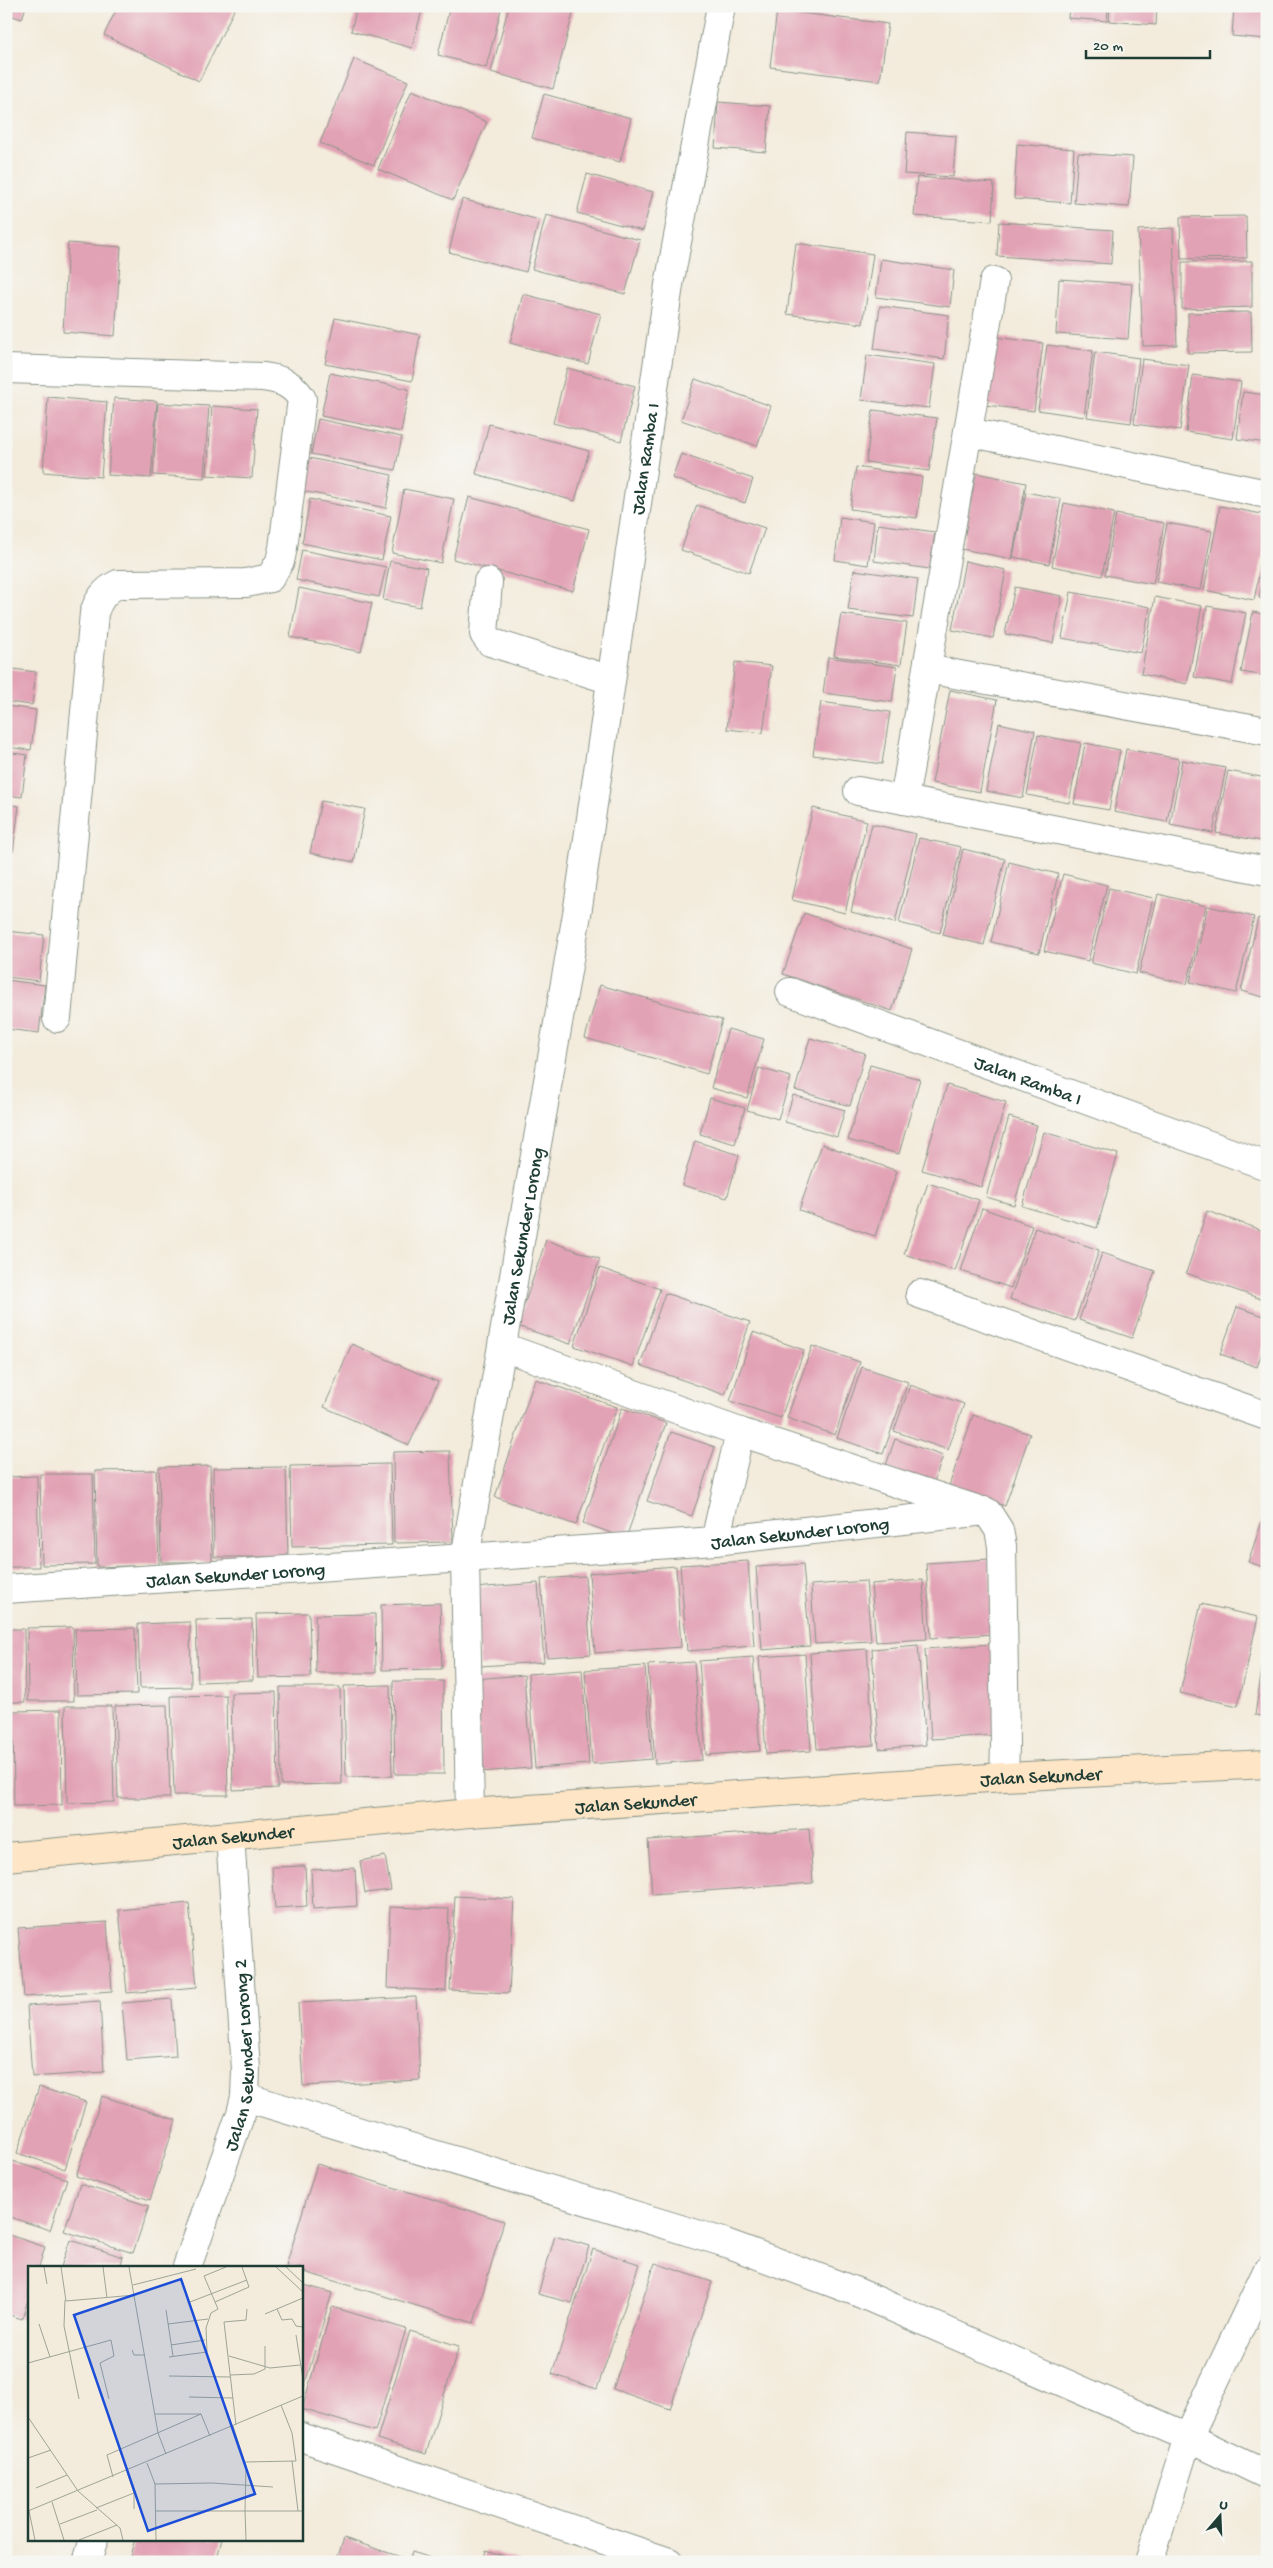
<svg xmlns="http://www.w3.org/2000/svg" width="1273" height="2568" viewBox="0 0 1273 2568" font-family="'Gochi Hand',sans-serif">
	<rect width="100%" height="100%" fill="#f6f6f2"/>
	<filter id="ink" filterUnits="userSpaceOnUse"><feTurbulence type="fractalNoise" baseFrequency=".02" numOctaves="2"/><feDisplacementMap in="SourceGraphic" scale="10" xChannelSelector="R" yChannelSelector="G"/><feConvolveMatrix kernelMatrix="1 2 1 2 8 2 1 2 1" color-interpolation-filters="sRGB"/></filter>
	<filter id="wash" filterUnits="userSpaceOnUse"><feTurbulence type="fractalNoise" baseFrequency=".0096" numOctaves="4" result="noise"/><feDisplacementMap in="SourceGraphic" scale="20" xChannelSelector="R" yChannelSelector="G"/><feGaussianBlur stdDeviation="1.12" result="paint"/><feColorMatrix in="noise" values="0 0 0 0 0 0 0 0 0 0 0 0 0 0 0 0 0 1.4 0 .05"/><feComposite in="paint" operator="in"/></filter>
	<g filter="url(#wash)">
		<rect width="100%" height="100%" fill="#f3ebdb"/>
		<g id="blocks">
			<g fill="#e2a2b5">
				<path d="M6 6H26L22 19 6 14Z"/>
				<path d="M118 6H232L235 8 199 81 104 35Z"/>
				<path d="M357 6H423L412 48 351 31Z"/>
				<path d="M450 6H502L486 68 438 55Z"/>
				<path d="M509 6H575L553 89 491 72Z"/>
				<path d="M1069 6H1108L1107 21 1068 18Z"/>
				<path d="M1110 6H1157L1156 25 1109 21Z"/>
				<path d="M1234 6H1267V39L1232 36Z"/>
				<path d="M777 10 888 24 880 81 770 67Z"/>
				<path d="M354 59 408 81 374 165 320 143Z"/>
				<path d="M412 90 487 122 453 200 378 169Z"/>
				<path d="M544 94 631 118 620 162 532 138Z"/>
				<path d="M718 102 770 106 766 152 715 148Z"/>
				<path d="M907 132 956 136 953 177 904 174Z"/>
				<path d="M1017 144 1074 149 1070 203 1014 199Z"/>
				<path d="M1078 153 1133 157 1129 207 1074 203Z"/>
				<path d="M587 174 653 192 643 231 577 213Z"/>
				<path d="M917 177 994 183 992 221 914 216Z"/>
				<path d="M462 199 539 220 526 272 449 252Z"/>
				<path d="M546 215 640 240 625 294 532 269Z"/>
				<path d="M1246 216 1247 258 1181 259 1180 217Z"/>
				<path d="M999 222 1113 230 1111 264 997 256Z"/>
				<path d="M1173 228 1177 345 1143 346 1138 230Z"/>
				<path d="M68 243 121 247 115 336 63 332Z"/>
				<path d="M796 243 873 254 863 324 787 314Z"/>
				<path d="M881 259 954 270 950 307 876 297Z"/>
				<path d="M1252 261V307L1182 309V262Z"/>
				<path d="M1059 279 1132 284 1128 339 1056 334Z"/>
				<path d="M523 294 601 314 588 364 510 343Z"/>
				<path d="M880 306 949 315 944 359 874 349Z"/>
				<path d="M1251 312 1252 352 1188 353V313Z"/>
				<path d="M335 318 420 335 412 381 325 364Z"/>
				<path d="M994 337 1043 343 1034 411 985 405Z"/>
				<path d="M1047 345 1093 351 1084 417 1038 410Z"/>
				<path d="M1095 352 1139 358 1131 423 1087 417Z"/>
				<path d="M867 355 935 364 929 408 861 400Z"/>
				<path d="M1142 359 1189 365 1180 430 1134 424Z"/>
				<path d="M567 368 635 386 621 441 553 423Z"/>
				<path d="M330 373 409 389 401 432 321 416Z"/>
				<path d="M1193 375 1241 382 1233 439 1186 432Z"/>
				<path d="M695 379 771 406 757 446 681 420Z"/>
				<path d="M1243 392 1267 395V443L1237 439Z"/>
				<path d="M48 397 107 402 101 477 43 472Z"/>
				<path d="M114 398 157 401 151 478 108 475Z"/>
				<path d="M158 403 209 406 204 478 153 475Z"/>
				<path d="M212 406 257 409 252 478 207 475Z"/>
				<path d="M873 410 937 418 929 471 866 462Z"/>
				<path d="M318 419 402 437 395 470 311 454Z"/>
				<path d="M489 424 589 451 575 501 476 474Z"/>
				<path d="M681 454 753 479 745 503 672 478Z"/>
				<path d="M309 458 392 475 386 508 302 491Z"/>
				<path d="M856 467 922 477 917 518 850 509Z"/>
				<path d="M976 473 1026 483 1012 559 962 549Z"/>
				<path d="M404 489 454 499 441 563 392 553Z"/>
				<path d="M1026 492 1061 499 1049 564 1013 557Z"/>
				<path d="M469 497 589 529 573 591 453 559Z"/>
				<path d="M310 499 391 516 382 560 302 543Z"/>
				<path d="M1064 503 1114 513 1102 576 1052 566Z"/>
				<path d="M697 505 765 528 749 573 681 550Z"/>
				<path d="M1220 506 1267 515V534L1254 600 1204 590Z"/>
				<path d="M1116 514 1164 523 1153 584 1105 575Z"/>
				<path d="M840 517 874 522 868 565 835 560Z"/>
				<path d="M1167 523 1212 531 1201 590 1156 582Z"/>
				<path d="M878 524 935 532 930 569 874 561Z"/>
				<path d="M302 550 386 567 379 597 296 580Z"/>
				<path d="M390 561 427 568 420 607 383 600Z"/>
				<path d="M965 561 1006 570 993 638 952 630Z"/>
				<path d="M1266 563H1267V600L1259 598Z"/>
				<path d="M854 570 918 579 913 618 848 610Z"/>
				<path d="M1015 587 1062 596 1053 643 1005 634Z"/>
				<path d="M299 588 372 603 361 652 290 637Z"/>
				<path d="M1071 592 1150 607 1141 653 1062 638Z"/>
				<path d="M1155 597 1202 606 1187 684 1141 674Z"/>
				<path d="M1207 606 1246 613 1232 684 1194 677Z"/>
				<path d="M1253 612 1267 615V676L1241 672Z"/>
				<path d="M841 614 907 623 901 665 834 656Z"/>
				<path d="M828 657 897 667 892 702 823 693Z"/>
				<path d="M735 662 772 666 763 733 727 729Z"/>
				<path d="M6 668 36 672 32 705 6 702Z"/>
				<path d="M950 690 997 700 980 792 932 783Z"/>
				<path d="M821 702 890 712 882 764 813 755Z"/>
				<path d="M6 706 36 710 31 750 6 747Z"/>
				<path d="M999 723 1035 731 1023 798 986 791Z"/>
				<path d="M1038 735 1081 743 1069 803 1027 795Z"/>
				<path d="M1085 743 1120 750 1109 810 1074 804Z"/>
				<path d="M1126 749 1179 759 1167 822 1114 812Z"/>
				<path d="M6 752 27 755 22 797 6 795Z"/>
				<path d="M1182 760 1226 768 1213 833 1170 825Z"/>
				<path d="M1228 771 1267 778V842L1216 833Z"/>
				<path d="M321 801 365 809 354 862 310 853Z"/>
				<path d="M6 804 19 806 13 852 6 851Z"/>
				<path d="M813 808 867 821 845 913 792 900Z"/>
				<path d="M872 824 916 834 895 923 851 912Z"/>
				<path d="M919 838 961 847 940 933 899 923Z"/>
				<path d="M963 849 1005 859 984 945 943 935Z"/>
				<path d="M1009 862 1058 874 1039 953 991 942Z"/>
				<path d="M1063 874 1107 885 1088 961 1044 951Z"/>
				<path d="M1109 888 1153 898 1136 974 1091 963Z"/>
				<path d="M1158 894 1206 906 1187 984 1139 973Z"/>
				<path d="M1208 906 1254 917 1236 993 1190 982Z"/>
				<path d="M804 913 912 949 892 1011 783 974Z"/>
				<path d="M1258 918 1267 921V998L1241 991Z"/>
				<path d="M6 931 44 935 39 981 6 977Z"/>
				<path d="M6 980 45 985 39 1033 6 1029Z"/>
				<path d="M600 985 722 1020 707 1074 585 1038Z"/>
				<path d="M728 1029 764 1039 747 1098 711 1088Z"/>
				<path d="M810 1038 865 1053 850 1106 795 1090Z"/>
				<path d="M870 1065 920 1079 899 1154 848 1140Z"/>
				<path d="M759 1068 791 1077 778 1119 747 1110Z"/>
				<path d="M947 1085 1006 1102 981 1187 922 1170Z"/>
				<path d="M793 1095 845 1110 837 1137 785 1122Z"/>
				<path d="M710 1098 745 1108 735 1144 700 1134Z"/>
				<path d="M1009 1117 1037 1125 1014 1205 986 1197Z"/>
				<path d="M1044 1132 1118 1154 1097 1228 1022 1206Z"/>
				<path d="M695 1141 739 1155 727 1198 682 1185Z"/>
				<path d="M822 1144 897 1171 875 1236 799 1210Z"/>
				<path d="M928 1183 979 1200 955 1271 904 1254Z"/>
				<path d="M982 1208 1032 1226 1011 1288 961 1271Z"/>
				<path d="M1207 1211 1267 1232V1301L1186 1273Z"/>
				<path d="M1035 1228 1099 1250 1075 1321 1010 1299Z"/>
				<path d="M546 1240 600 1259 570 1344 517 1326Z"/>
				<path d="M1102 1253 1155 1271 1132 1338 1079 1320Z"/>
				<path d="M600 1268 660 1289 633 1366 574 1346Z"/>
				<path d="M665 1293 750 1322 725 1395 640 1365Z"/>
				<path d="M1237 1307 1267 1317V1338L1257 1367 1220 1354Z"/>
				<path d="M753 1332 804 1350 781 1418 730 1401Z"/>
				<path d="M352 1344 438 1382 409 1445 324 1407Z"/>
				<path d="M812 1346 860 1362 835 1435 787 1418Z"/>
				<path d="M862 1367 908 1382 883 1454 837 1438Z"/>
				<path d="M535 1379 617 1407 576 1525 495 1497Z"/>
				<path d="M910 1385 964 1404 948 1450 894 1431Z"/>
				<path d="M622 1408 666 1423 626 1538 583 1523Z"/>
				<path d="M973 1415 1030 1434 1005 1506 949 1486Z"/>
				<path d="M671 1432 715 1447 692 1516 647 1501Z"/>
				<path d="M895 1439 943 1456 933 1485 885 1468Z"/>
				<path d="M450 1451 453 1542 394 1543 393 1452Z"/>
				<path d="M390 1464 392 1545 292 1547 290 1466Z"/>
				<path d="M210 1466 212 1562H161L159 1467Z"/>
				<path d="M286 1467 288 1557H214L213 1468Z"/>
				<path d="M156 1470 159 1565 97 1567 95 1471Z"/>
				<path d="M40 1474H93L95 1564 42 1565Z"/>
				<path d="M37 1476 39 1567H6V1477Z"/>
				<path d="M1263 1518 1267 1519V1568L1248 1562Z"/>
				<path d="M989 1559 995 1634 931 1638 926 1563Z"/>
				<path d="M748 1561 754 1646 687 1651 680 1565Z"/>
				<path d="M803 1564 810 1646 762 1650 756 1567Z"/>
				<path d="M676 1566 681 1647 595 1653 589 1573Z"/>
				<path d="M585 1576 591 1654 547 1657 541 1579Z"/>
				<path d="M923 1580 927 1639 876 1642 871 1584Z"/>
				<path d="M866 1581 871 1641 815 1644 811 1585Z"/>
				<path d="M538 1583 544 1662 480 1666 474 1588Z"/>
				<path d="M440 1603 442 1669 382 1670 381 1605Z"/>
				<path d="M1201 1604 1258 1617 1238 1706 1180 1693Z"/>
				<path d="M309 1613 311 1677 258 1678 256 1614Z"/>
				<path d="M375 1614 376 1673H316L315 1615Z"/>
				<path d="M252 1619 253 1680 198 1682 196 1620Z"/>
				<path d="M190 1622 191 1687 140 1688 138 1624Z"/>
				<path d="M73 1627 74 1701H28L27 1628Z"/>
				<path d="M135 1628 137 1694 77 1695 75 1629Z"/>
				<path d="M6 1629H24L25 1702H6Z"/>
				<path d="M1266 1642H1267V1717L1255 1715Z"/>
				<path d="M991 1644 998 1735 931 1739 925 1649Z"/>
				<path d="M918 1645 926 1745 879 1749 872 1649Z"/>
				<path d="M867 1649 874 1745 817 1749 810 1653Z"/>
				<path d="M805 1654 811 1751 766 1754 759 1657Z"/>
				<path d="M753 1657 760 1751 706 1755 699 1661Z"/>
				<path d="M694 1662 702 1760 655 1764 648 1665Z"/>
				<path d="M645 1666 652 1759 592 1764 585 1670Z"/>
				<path d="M582 1670 589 1764 535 1768 528 1674Z"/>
				<path d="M524 1675 531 1768 481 1772 474 1679Z"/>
				<path d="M393 1681H443L444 1774H395Z"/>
				<path d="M390 1685 392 1776 346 1777 344 1686Z"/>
				<path d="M280 1687H340L342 1784 281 1785Z"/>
				<path d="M276 1692 278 1788 233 1790 231 1693Z"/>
				<path d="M226 1695 228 1795H174L171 1696Z"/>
				<path d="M167 1705 170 1798H118L115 1706Z"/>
				<path d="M65 1706H112L114 1802 67 1803Z"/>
				<path d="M61 1710 62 1805 14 1806 13 1711Z"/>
				<path d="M6 1757H8L9 1811H6Z"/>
				<path d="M809 1829 813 1883 652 1895 648 1840Z"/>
				<path d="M385 1856 391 1890 365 1893 360 1861Z"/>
				<path d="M305 1866 307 1906 275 1908 272 1867Z"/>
				<path d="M355 1868 357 1906 313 1909 311 1870Z"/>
				<path d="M455 1896 514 1899 509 1993 450 1990Z"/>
				<path d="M189 1903 197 1987 127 1993 119 1910Z"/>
				<path d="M390 1907 449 1909 446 1991 387 1988Z"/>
				<path d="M107 1922 112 1991 24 1997 18 1928Z"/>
				<path d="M416 1997 420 2080 303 2086 298 2003Z"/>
				<path d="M172 1999 176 2056 127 2060 122 2003Z"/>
				<path d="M100 2001 104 2072 32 2077 27 2006Z"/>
				<path d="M39 2087 86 2102 65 2169 17 2153Z"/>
				<path d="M102 2096 176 2120 150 2200 76 2176Z"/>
				<path d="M6 2159 67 2179 50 2230 6 2216Z"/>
				<path d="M317 2164 504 2221 474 2323 301 2271V2267L286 2266Z"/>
				<path d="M80 2184 149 2206 133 2253 64 2231Z"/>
				<path d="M6 2234 45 2247 39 2267H29V2297L22 2319 6 2314Z"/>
				<path d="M555 2236 589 2246 572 2303 538 2294Z"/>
				<path d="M70 2240 123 2257 120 2267H61Z"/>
				<path d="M593 2249 639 2264 597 2389 552 2374Z"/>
				<path d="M655 2263 712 2282 670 2409 613 2389Z"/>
				<path d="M301 2284 332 2293 302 2394H301Z"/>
				<path d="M332 2307 406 2329 375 2431 302 2409Z"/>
				<path d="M410 2331 459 2346 426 2454 377 2439Z"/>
				<path d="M344 2538 404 2558 402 2562H336Z"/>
				<path d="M135 2539H222L216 2562H128Z"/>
				<path d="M486 2550 519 2561V2562H483Z"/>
				<path d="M412 2552 441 2561V2562H409Z"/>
			</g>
		</g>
	</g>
	<g filter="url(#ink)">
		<use href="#blocks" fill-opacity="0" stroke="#899488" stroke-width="1"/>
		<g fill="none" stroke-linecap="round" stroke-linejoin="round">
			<defs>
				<g id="street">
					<path d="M6 369 263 377C280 379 293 384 302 399L283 548 280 561 270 578 246 583 118 584C105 590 98 600 94 613L57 1018"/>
					<path d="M968 432 1267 494"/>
					<path d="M488 582 484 634 490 642 611 680"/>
					<path d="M927 669 1267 731"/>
					<path d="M858 791 1267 871"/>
					<path d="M904 800 994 281"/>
					<path id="s1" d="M790 992 1267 1166"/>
					<path d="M920 1294 1267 1416"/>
					<path d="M503 1347 740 1432 988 1513 999 1530 1002 1546 1005 1745 1004 1777"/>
					<path d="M715 1541 740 1432"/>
					<path id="s2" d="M6 1589 715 1541 985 1511"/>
					<path id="s3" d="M470 1813 465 1558 577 914 669 285 721 6"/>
					<path d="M245 2097 723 2242 857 2292 1188 2437 1267 2475"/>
					<path id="s4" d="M187 2267 241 2113 245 2097 246 2069 230 1836"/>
					<path d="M301 2437 669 2562"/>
					<path d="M87 2562 94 2539"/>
					<path d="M1149 2562 1188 2437 1267 2271"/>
				</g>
				<g id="secondary">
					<path id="s5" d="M6 1857 470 1813 1004 1777 1267 1764"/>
				</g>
			</defs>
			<use href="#street" stroke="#899488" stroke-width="30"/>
			<use href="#secondary" stroke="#899488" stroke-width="30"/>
			<use href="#street" stroke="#fff" stroke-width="28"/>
			<use href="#secondary" stroke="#fde5c5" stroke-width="28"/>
		</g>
	</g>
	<g text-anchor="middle" stroke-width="4" stroke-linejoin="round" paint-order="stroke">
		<g font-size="19" fill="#1f3d34" stroke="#f6f6f2">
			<text dy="7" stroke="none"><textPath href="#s3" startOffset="1369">Jalan Ramba I</textPath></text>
			<text dy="7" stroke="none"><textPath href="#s1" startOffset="254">Jalan Ramba I</textPath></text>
			<text dy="7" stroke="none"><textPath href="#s3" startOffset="582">Jalan Sekunder Lorong</textPath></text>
			<text dy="7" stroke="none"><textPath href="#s2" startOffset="796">Jalan Sekunder Lorong</textPath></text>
			<text dy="7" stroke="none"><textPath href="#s2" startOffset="230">Jalan Sekunder Lorong</textPath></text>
			<text dy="7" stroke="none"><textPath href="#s5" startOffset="1038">Jalan Sekunder</textPath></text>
			<text dy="7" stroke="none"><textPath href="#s5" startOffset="632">Jalan Sekunder</textPath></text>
			<text dy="7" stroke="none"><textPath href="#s5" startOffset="228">Jalan Sekunder</textPath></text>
			<text dy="7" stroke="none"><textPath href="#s4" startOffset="221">Jalan Sekunder Lorong 2</textPath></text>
		</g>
	</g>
	<g transform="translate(28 2266)">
		<rect width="275" height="275" fill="#f3ebdb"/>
		<path fill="none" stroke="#9ea598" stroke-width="1" d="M16 1 19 18M33 1 38 35 107 29M75 1 79 32M101 1 130 167 138 188M248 1 275 26M258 1 275 17M105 19 168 3M37 34 36 60 51 133M162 36 219 14M187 36 221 21 214 1M249 43 254 54 264 53 268 60 275 61M138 44 145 90M237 48 275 32M11 58 22 91M140 58 180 53M268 69 275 113M143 79 177 74M104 84 106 89H117M201 90 242 102 272 99M141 91 179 86 178 62 183 47 190 43 176 10 198 1M0 97 83 74 86 90 72 97 81 133M202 109 226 108 237 103V80M141 110 202 111M161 131 205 132M127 148H173L182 170M0 151 50 225 92 262 95 274M208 159 196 56 218 54 219 43M205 160 218 200 217 245H275M0 192 23 184M264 195 270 245M217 196 268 195 264 167 253 139M119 197 127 218 128 274M85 211 79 189 173 148M127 218 184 217 245 221M8 222 39 209M24 236 36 274M68 242 106 227 99 206M106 243V227M0 245 275 130M1 245 7 274M127 245H217L218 274M32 258 69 244M51 274 89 259"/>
		<path fill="#1d4ed8" fill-opacity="0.15" stroke="#1d4ed8" stroke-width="2.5" d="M153 13 227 228 120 265 46 49Z"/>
		<rect width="275" height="275" fill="none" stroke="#1f3d34" stroke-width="2.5"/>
	</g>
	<rect width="1273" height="2568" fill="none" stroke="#f6f6f2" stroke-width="25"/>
	<g transform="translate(1220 2516) rotate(19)" stroke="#f6f6f2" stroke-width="4" paint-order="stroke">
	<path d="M0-4L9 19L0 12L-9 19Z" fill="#1f3d34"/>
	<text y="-8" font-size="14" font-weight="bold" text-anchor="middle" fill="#1f3d34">U</text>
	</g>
	<path d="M1086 50v8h124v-8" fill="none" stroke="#1f3d34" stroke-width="2.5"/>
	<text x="1093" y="50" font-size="15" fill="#1f3d34" stroke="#f6f6f2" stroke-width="4" paint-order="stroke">20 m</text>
</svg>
